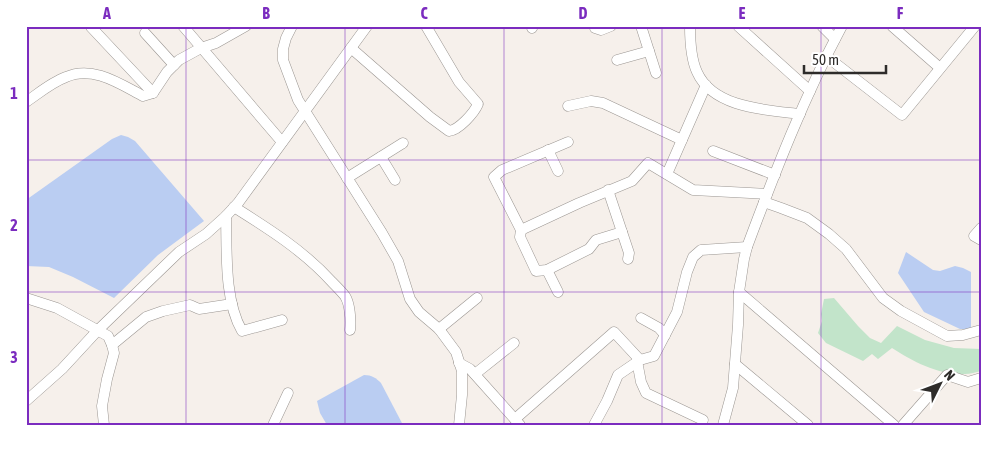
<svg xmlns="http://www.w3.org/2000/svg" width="1007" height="451" viewBox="0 0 1007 451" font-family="'Asap Condensed',sans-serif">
	<rect width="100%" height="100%" fill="#f6f0eb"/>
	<path fill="#c2e4ca" d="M834 298 858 326 870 338 881 343 897 326 925 340 954 348 981 349V371C976 372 970 374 965 374 938 375 914 362 892 348L878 359 872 354 863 361 826 343 818 333 822 321 821 314 824 299Z"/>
	<g fill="#bacdf2">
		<path d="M121 135 128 137 135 141 204 221 158 255 114 298 73 277 49 267 26 266V200L112 139Z"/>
		<path d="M906 252 933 270 940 271 955 266 963 268 971 272V329H960L924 312 898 273Z"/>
		<path d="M364 375C372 375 376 378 381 383L403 425H327L320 413 317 401Z"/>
	</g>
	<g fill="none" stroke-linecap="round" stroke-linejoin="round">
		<defs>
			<g id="street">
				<path d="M183 26 282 142"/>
				<path d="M292 26 286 38 283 49V60L298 100 382 233 398 261 410 299 419 312 439 329 456 352 462 371V395L459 425"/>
				<path d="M595 26V28L601 30 611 26"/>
				<path d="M641 26 656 73"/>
				<path d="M690 26C690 40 691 59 697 72 713 108 766 110 800 114"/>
				<path d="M738 26 810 91"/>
				<path d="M822 26 835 39"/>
				<path d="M892 26 940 68"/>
				<path d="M91 27 153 93"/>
				<path d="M532 28 533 26"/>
				<path d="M145 33 174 65"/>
				<path d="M351 48 430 117 449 131C459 130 474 113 478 104L459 82 426 26"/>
				<path d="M826 56 902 115 975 26"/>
				<path d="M617 60 649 51"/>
				<path d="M26 102C39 93 52 82 66 77 93 65 120 84 143 96L153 93 167 72 179 60 201 48 216 43 246 26"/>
				<path d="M568 106 591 101 603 103 682 140"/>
				<path d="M568 142 502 170 494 177 521 230 579 203 632 181 648 163 693 190 767 194"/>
				<path d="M548 150 558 171"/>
				<path d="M713 151 775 175"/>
				<path d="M381 157 395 180"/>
				<path d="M667 174 706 85"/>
				<path d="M347 178 403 143"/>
				<path d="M608 190 629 253 628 259"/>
				<path d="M764 202 781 208 807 218 829 234 846 249 883 298 901 311 947 336 963 335 981 330"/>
				<path d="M234 207C269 229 304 251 332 282 336 286 341 291 345 296 350 304 351 320 350 330"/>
				<path d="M226 216C227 251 224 300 242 331L282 320"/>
				<path d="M981 228 974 236 981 240"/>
				<path d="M521 230 520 237 536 271 547 270 589 249 596 240 622 232"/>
				<path d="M547 270 558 292"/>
				<path d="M739 292 894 425"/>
				<path d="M26 298 57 308 108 336 112 345 114 353 107 379 102 406 104 425"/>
				<path d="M641 318 659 328 665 335"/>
				<path d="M439 329 477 298"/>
				<path d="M112 345 146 317 163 311 190 305 199 309 232 304"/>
				<path d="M637 361 641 382 646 393 703 420"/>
				<path d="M459 363 470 369 520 425"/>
				<path d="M735 364 808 425"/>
				<path d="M475 374 514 343"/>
				<path d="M26 401 62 369 98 330 179 252 206 234 226 216 238 203 367 26"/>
				<path d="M515 419 614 332 640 360"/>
				<path d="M273 425 288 393"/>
				<path d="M594 425 607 401 618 375 640 360 654 356 677 312 687 272 693 257 701 250 747 247"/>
				<path d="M723 425 733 388 738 325 739 292 744 259 747 247C775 172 804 97 842 26"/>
				<path d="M903 425 947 375 968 382 981 378"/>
			</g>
		</defs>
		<use href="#street" stroke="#9b9692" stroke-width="11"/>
		<use href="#street" stroke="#fff" stroke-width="10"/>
	</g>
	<path fill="none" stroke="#7b2cbf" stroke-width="1" stroke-opacity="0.55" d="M186 26V425M345 26V425M504 26V425M662 26V425M821 26V425M26 160H981M26 292H981"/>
	<rect width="1007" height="451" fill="none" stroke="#ffffff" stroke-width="55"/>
	<g transform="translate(940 384) rotate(48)" stroke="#ffffff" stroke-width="4" paint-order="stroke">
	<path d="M0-4L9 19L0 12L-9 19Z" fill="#2e2c2a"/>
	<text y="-8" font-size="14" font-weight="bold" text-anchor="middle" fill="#2e2c2a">N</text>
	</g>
	<path d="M804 65v8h82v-8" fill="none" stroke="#2e2c2a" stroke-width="2.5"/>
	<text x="812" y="65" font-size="15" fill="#2e2c2a" stroke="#ffffff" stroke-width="4" paint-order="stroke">50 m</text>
	<rect x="28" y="28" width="952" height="396" fill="none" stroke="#7b2cbf" stroke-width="2"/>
	<g font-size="16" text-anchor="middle" font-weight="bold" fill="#7b2cbf">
		<text x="107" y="19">A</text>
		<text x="266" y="19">B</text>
		<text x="424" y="19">C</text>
		<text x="583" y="19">D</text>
		<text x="742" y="19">E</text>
		<text x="900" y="19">F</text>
		<text x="14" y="99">1</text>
		<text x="14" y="231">2</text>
		<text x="14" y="363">3</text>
	</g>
</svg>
